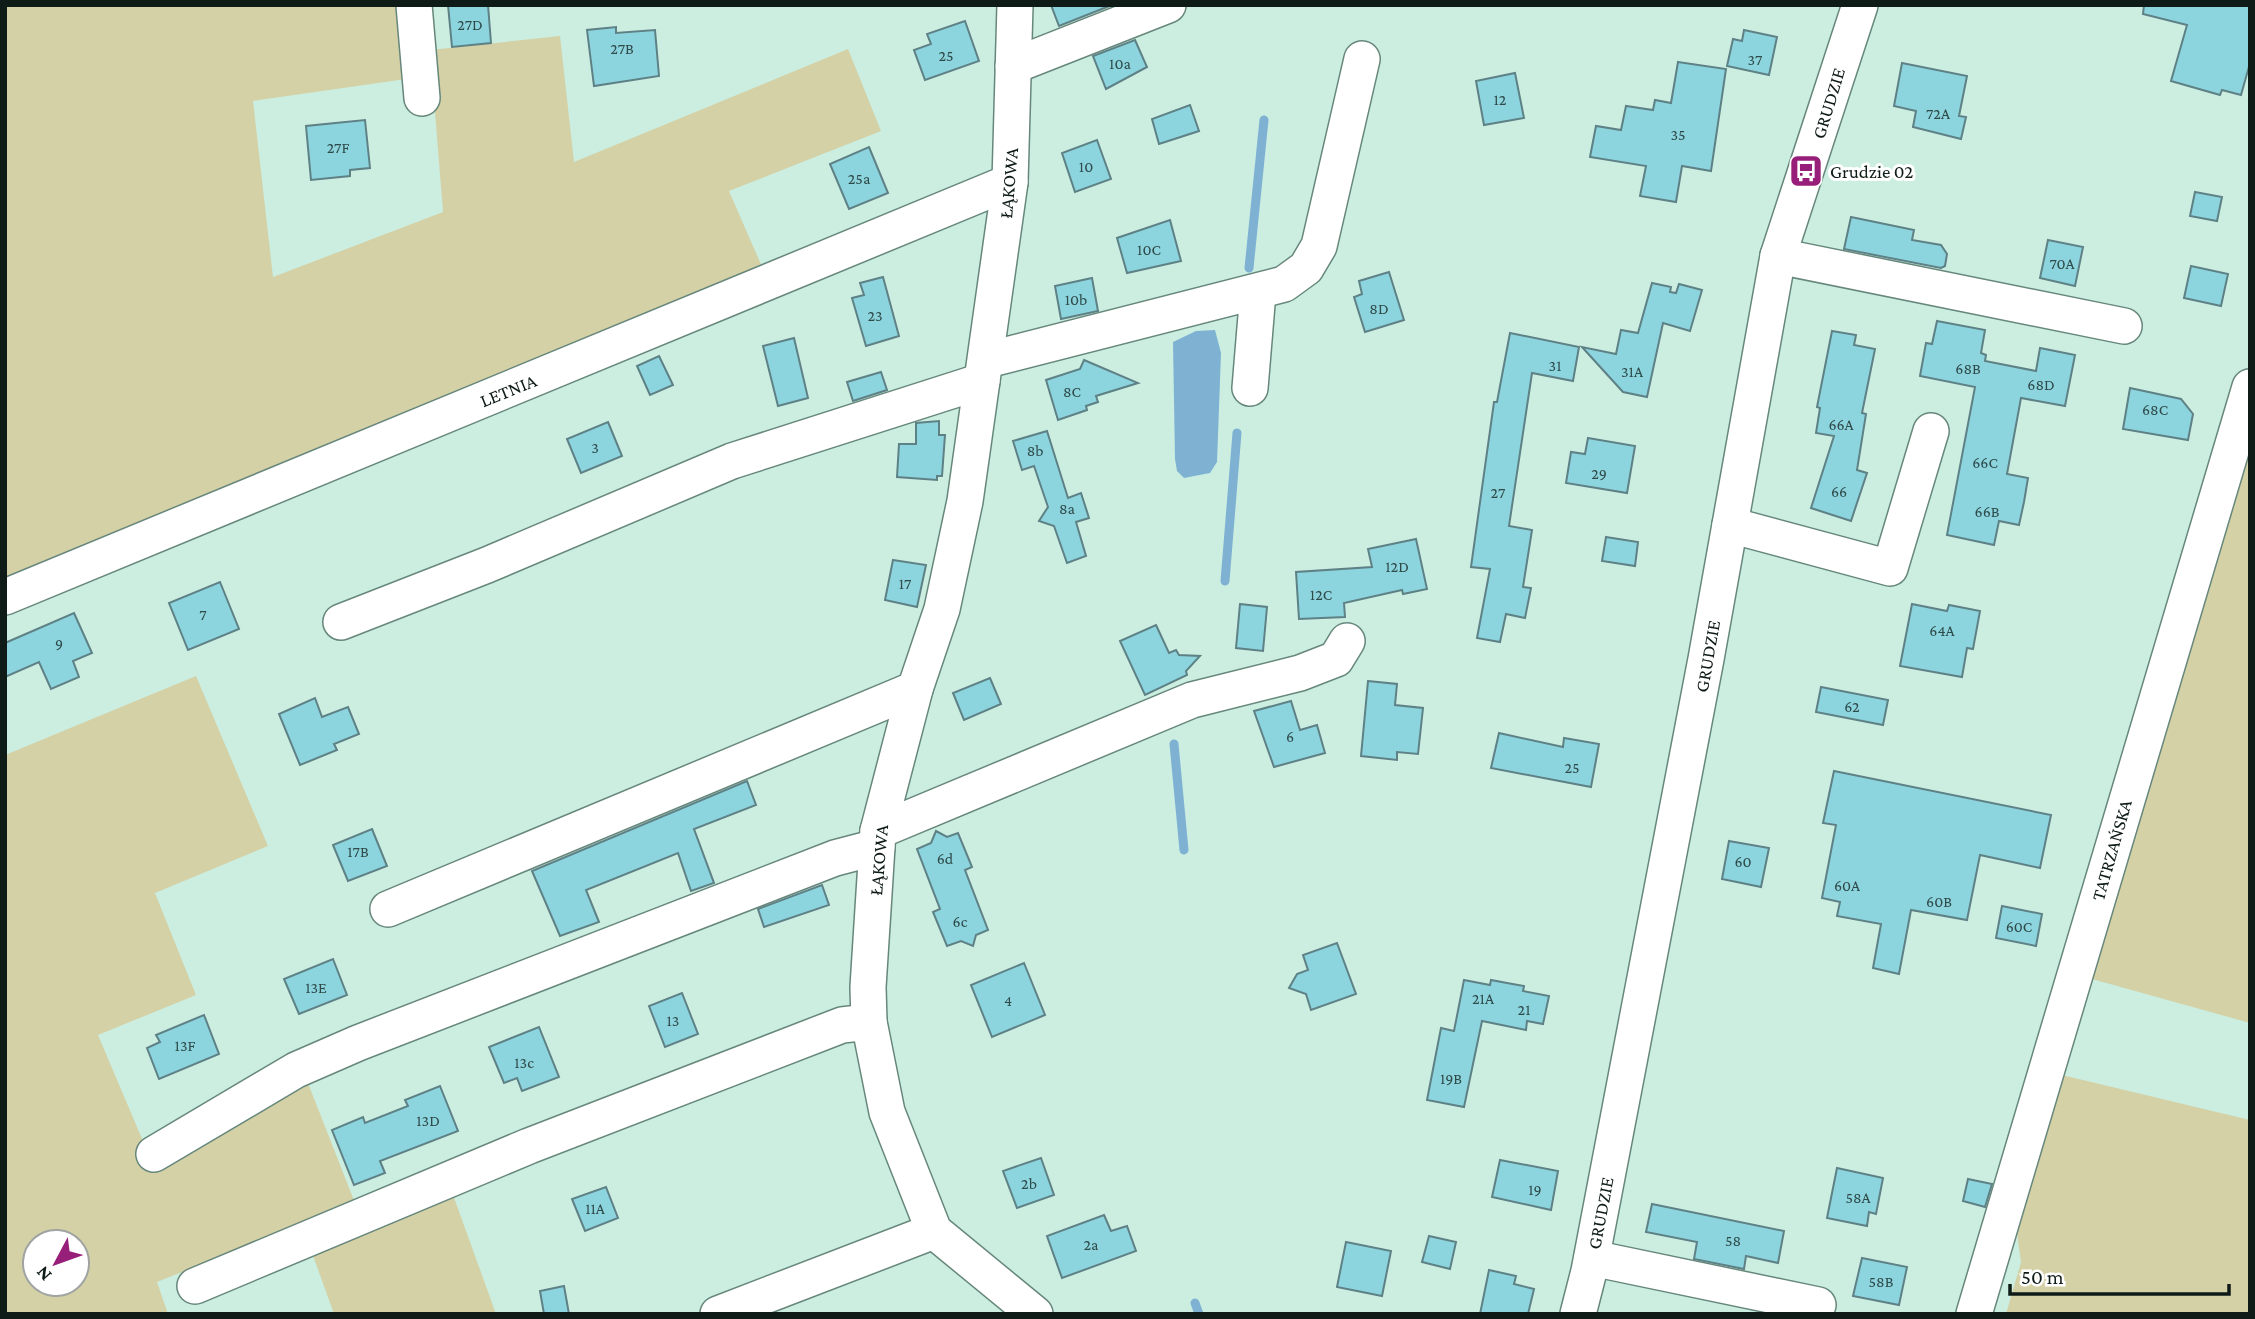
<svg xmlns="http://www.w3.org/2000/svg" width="2255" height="1319" viewBox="0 0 2255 1319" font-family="'Crimson Pro',serif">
	<rect width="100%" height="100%" fill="#cbeee1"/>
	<g fill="#d4d1a7" fill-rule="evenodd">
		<path d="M5 5H403L413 78 253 101 273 277 443 212 430 50 560 36 574 162 848 49 881 131 729 191 763 269 5 581Z"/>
		<path d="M2250 428V1023L2092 979Z"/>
		<path d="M196 676 268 846 155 893 196 995 98 1035 154 1167 306 1078 355 1203 157 1282 168 1314H5V755ZM35 1242H77V1284H35Z"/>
		<path d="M2062 1075 2250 1120V1314H2006L2021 1262 2015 1219Z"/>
		<path d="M452 1192 496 1314H334L311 1250Z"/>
	</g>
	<path fill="#7fb1d3" d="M1215 330 1221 353 1217 462 1210 473 1184 478 1177 471 1175 459 1173 342 1196 331Z"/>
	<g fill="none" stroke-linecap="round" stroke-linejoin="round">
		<g stroke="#7fb1d3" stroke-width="9">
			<path d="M1249 268 1264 120"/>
			<path d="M1225 581 1237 433"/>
			<path d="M1174 744 1184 850"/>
			<path d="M1195 1303 1199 1314"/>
		</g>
	</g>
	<g fill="#8dd5de" stroke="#5e8186" stroke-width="2">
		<path d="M448 5H488L491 43 452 47Z"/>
		<path d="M1051 5H1112L1059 26Z"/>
		<path d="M2144 5H2250V63L2241 95 2222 90 2220 95 2171 81 2187 25 2143 14Z"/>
		<path d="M965 21 979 61 925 80 914 50 931 44 927 34Z"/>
		<path d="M616 27V33L655 30 659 76 594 86 587 30Z"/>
		<path d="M1744 30 1777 37 1769 75 1727 66 1733 39 1742 41Z"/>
		<path d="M1135 40 1147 67 1106 89 1093 56Z"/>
		<path d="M1678 62 1726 69 1711 171 1682 166 1676 202 1640 196 1646 166 1590 157 1596 126 1621 130 1626 106 1653 110 1655 100 1671 103Z"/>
		<path d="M1902 63 1967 76 1959 116 1966 117 1961 139 1913 127 1916 111 1894 106Z"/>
		<path d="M1515 73 1524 118 1484 125 1476 81Z"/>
		<path d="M1190 105 1199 131 1159 144 1152 119Z"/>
		<path d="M365 120 370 168 350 170V176L311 180 306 126Z"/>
		<path d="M1097 140 1111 179 1075 192 1062 153Z"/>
		<path d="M869 147 888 193 849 209 830 164Z"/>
		<path d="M2195 192 2222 197 2217 221 2190 216Z"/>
		<path d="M1851 217 1914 230 1912 240 1941 245 1947 254 1945 266 1941 268 1844 249Z"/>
		<path d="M1170 220 1181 261 1127 273 1117 238Z"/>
		<path d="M2048 240 2083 247 2075 286 2040 278Z"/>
		<path d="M2191 266 2228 274 2221 306 2184 298Z"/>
		<path d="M1389 272 1404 320 1365 332 1354 297 1362 294 1359 281Z"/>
		<path d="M883 277 899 336 866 346 852 298 864 295 860 283Z"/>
		<path d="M1092 278 1098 311 1061 319 1055 286Z"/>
		<path d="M1652 283 1671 287 1670 292 1676 293 1679 284 1702 290 1690 331 1663 323 1647 397 1623 392 1582 347 1616 354 1621 330 1638 333Z"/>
		<path d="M1937 321 1985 330 1981 353 1986 355 1985 361 2036 371 2040 348 2075 355 2065 406 2021 398 2007 474 2028 478 2024 502 2019 525 1999 521 1994 545 1947 535 1975 387 1920 376 1926 343 1932 344Z"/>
		<path d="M1832 331 1856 335 1854 345 1875 349 1862 413 1866 414 1857 470 1867 473 1851 521 1811 508 1834 436 1816 433 1820 408 1817 407Z"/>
		<path d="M1510 333 1579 347 1573 381 1532 373 1509 526 1532 530 1523 587 1531 588 1525 618 1506 614 1500 642 1477 638 1490 569 1471 567 1494 402H1497Z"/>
		<path d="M794 338 808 398 778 406 763 346Z"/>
		<path d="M659 356 673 385 650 395 637 366Z"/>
		<path d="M1084 360 1138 383 1096 396 1098 402 1086 406 1087 410 1058 420 1046 380 1080 369Z"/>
		<path d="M881 372 887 390 853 401 847 382Z"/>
		<path d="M2130 388 2181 399 2193 414 2188 440 2123 429Z"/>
		<path d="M939 421V435H945L942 476H937V480L897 477 899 444H916V423Z"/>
		<path d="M608 422 622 456 581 473 567 439Z"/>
		<path d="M1047 431 1068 498 1081 493 1089 518 1076 522 1086 556 1067 563 1054 526 1039 521 1048 507 1034 466 1022 470 1013 441Z"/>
		<path d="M1588 438 1635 446 1627 493 1566 483 1571 452 1585 454Z"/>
		<path d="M1606 537 1638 542 1635 566 1602 561Z"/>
		<path d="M1416 539 1427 589 1403 594 1402 590 1344 603 1345 617 1299 619 1296 572 1372 567 1368 549Z"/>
		<path d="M893 560 926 565 917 607 885 600Z"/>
		<path d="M220 582 239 629 188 650 169 603Z"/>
		<path d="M1240 604 1267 607 1263 651 1236 648Z"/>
		<path d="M1912 604 1947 611 1949 605 1980 611 1973 649 1967 648 1962 677 1900 666Z"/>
		<path d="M74 613 92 653 73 661 79 677 51 689 39 662 5 677V643Z"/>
		<path d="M1156 625 1169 653 1176 650 1179 655 1200 656 1186 671 1187 675 1145 695 1120 641Z"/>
		<path d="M990 678 1001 704 964 720 953 693Z"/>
		<path d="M1368 681 1397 684 1395 705 1423 708 1418 754 1397 752V760L1361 756Z"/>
		<path d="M1821 687 1888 700 1883 725 1816 712Z"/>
		<path d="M315 698 322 717 348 707 359 734 334 744 337 750 300 765 279 714Z"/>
		<path d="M1291 701 1300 730 1317 725 1325 753 1274 767 1254 711Z"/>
		<path d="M1499 733 1563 747 1564 738 1599 744 1591 787 1491 768Z"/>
		<path d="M1834 771 2051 815 2040 868 1980 855 1967 920 1911 910 1899 974 1873 968 1881 924 1837 916 1840 902 1822 898 1836 825 1823 823Z"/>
		<path d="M747 781 756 805 694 829 714 883 691 891 678 853 586 890 599 922 560 936 532 871Z"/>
		<path d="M372 829 387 866 348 881 333 845Z"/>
		<path d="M936 831 947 837 958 833 972 867 965 870 988 930 976 935 973 946 961 941 947 946 933 912 940 909 917 849 931 843Z"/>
		<path d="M1729 841 1769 848 1761 887 1722 879Z"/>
		<path d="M822 885 829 905 764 927 758 909Z"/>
		<path d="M2002 906 2042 914 2036 946 1996 938Z"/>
		<path d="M1337 943 1356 994 1311 1010 1306 994 1289 988 1297 974 1308 970 1303 955Z"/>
		<path d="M333 959 347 995 299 1014 284 979Z"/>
		<path d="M1024 963 1045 1015 992 1037 971 985Z"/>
		<path d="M1464 980 1490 985 1491 980 1507 983 1524 986 1523 991 1549 996 1543 1024 1527 1021 1526 1030 1482 1021 1464 1107 1427 1100 1441 1028 1454 1031Z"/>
		<path d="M682 993 698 1034 665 1047 649 1006Z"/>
		<path d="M204 1015 219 1054 159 1079 147 1048 160 1042 156 1035Z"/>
		<path d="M539 1027 559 1077 522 1091 517 1078 504 1083 489 1047Z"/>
		<path d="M440 1086 458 1131 380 1161 385 1173 354 1185 332 1130 363 1117 365 1123 408 1106 405 1100Z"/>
		<path d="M1041 1158 1054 1195 1017 1208 1003 1171Z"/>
		<path d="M1500 1160 1558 1171 1551 1210 1492 1197Z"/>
		<path d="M1837 1168 1883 1178 1876 1214 1869 1212 1867 1226 1827 1218Z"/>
		<path d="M1968 1179 1992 1184 1985 1207 1963 1201Z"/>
		<path d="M606 1187 618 1218 585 1231 572 1199Z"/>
		<path d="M1652 1204 1784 1231 1778 1263 1746 1256 1744 1269 1694 1259 1697 1242 1646 1232Z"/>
		<path d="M1104 1215 1111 1231 1127 1226 1136 1251 1062 1278 1047 1236Z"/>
		<path d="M1429 1236 1456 1242 1450 1269 1422 1262Z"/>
		<path d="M1346 1242 1391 1251 1382 1296 1337 1287Z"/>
		<path d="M1862 1258 1907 1267 1899 1305 1853 1296Z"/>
		<path d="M1489 1270 1516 1276 1514 1284 1534 1289 1528 1314H1480Z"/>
		<path d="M564 1286 569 1314H544L540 1291Z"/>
	</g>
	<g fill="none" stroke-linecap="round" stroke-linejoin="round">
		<defs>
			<g id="minor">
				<path d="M414 5 422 98"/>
				<path d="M1015 5 1010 182 965 501 942 609 915 689 878 831 868 987 869 1022 887 1112 934 1231 1035 1314"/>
				<path d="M1013 66 1168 5"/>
				<path d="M1778 256 2124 326"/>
				<path d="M987 360 1284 284 1306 268 1319 246 1362 59"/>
				<path d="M1250 388 1258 292"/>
				<path d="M1730 525 1890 568 1931 431"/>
				<path d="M5 597 1010 182"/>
				<path d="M341 622 487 565 732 461 982 381"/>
				<path d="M878 831 1192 700 1300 673 1336 659 1347 641"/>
				<path d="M388 909 915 689"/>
				<path d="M154 1154 296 1070 358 1043 835 858 877 847"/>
				<path d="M1592 1258 1818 1305"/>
				<path d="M195 1286 529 1146 842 1025 869 1022"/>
				<path d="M718 1314 934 1231"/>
				<path d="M1578 1314 1589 1271 1706 659 1778 256 1860 5"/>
				<path d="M1974 1314 2250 387"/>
			</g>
		</defs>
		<use href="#minor" stroke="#67877c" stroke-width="38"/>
		<use href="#minor" stroke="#fff" stroke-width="35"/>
	</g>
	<defs>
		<symbol id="bus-square" viewBox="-11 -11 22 22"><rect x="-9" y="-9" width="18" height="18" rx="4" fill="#981f79" stroke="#fff"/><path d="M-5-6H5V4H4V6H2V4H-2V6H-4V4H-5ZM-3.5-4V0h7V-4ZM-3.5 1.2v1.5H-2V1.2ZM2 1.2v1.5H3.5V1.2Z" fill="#fff"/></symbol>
	</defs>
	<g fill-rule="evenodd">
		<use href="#bus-square" x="1787" y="152" width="38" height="38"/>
	</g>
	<g text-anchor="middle" stroke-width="6" stroke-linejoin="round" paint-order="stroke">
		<g font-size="16" fill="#2e4a49">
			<text x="470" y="30">27D</text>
			<text x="622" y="54">27B</text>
			<text x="946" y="61">25</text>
			<text x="1755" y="65">37</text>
			<text x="1120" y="69">10a</text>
			<text x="1500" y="105">12</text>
			<text x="1938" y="119">72A</text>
			<text x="1678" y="140">35</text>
			<text x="338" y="153">27F</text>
			<text x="1086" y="172">10</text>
			<text x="859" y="184">25a</text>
			<text x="1149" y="255">10C</text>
			<text x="2062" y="269">70A</text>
			<text x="1076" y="305">10b</text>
			<text x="1379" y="314">8D</text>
			<text x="875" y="321">23</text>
			<text x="1555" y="371">31</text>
			<text x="1968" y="374">68B</text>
			<text x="1632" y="377">31A</text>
			<text x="2041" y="390">68D</text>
			<text x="1072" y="397">8C</text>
			<text x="2155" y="415">68C</text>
			<text x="1841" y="430">66A</text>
			<text x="595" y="453">3</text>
			<text x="1035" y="456">8b</text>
			<text x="1985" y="468">66C</text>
			<text x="1599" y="479">29</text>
			<text x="1839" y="497">66</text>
			<text x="1498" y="498">27</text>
			<text x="1067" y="514">8a</text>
			<text x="1987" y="517">66B</text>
			<text x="1397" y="572">12D</text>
			<text x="905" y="589">17</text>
			<text x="1321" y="600">12C</text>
			<text x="203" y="620">7</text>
			<text x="1942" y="636">64A</text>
			<text x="59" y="649">9</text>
			<text x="1852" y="712">62</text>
			<text x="1290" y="742">6</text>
			<text x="1572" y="773">25</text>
			<text x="358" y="857">17B</text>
			<text x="945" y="864">6d</text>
			<text x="1743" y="867">60</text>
			<text x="1847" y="891">60A</text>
			<text x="1939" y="907">60B</text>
			<text x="960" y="927">6c</text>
			<text x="2019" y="932">60C</text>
			<text x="316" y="993">13E</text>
			<text x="1483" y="1004">21A</text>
			<text x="1008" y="1006">4</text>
			<text x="1524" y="1015">21</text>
			<text x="673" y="1026">13</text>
			<text x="185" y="1051">13F</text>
			<text x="524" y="1068">13c</text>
			<text x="1451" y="1084">19B</text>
			<text x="428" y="1126">13D</text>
			<text x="1029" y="1189">2b</text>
			<text x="1535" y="1195">19</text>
			<text x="1858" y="1203">58A</text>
			<text x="595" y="1214">11A</text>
			<text x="1733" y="1246">58</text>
			<text x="1091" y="1250">2a</text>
			<text x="1881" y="1287">58B</text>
		</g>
		<g font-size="19" fill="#0e1b17" stroke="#fff">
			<text transform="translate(1828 103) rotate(-73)" y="7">GRUDZIE</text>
			<text transform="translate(1008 183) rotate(-85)" y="7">ŁĄKOWA</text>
			<text transform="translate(508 390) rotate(-22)" y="7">LETNIA</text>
			<text transform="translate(1707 656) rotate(-80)" y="7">GRUDZIE</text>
			<text transform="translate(2111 850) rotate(-74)" y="7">TATRZAŃSKA</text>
			<text transform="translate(878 860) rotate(-85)" y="7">ŁĄKOWA</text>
			<text transform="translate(1600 1213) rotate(-79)" y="7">GRUDZIE</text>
		</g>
		<g font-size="19" fill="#0e1b17" stroke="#fff" text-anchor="start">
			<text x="1830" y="178">Grudzie 02</text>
		</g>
	</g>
	<rect width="2255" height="1319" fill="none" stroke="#0e1b17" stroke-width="14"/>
	<g transform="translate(56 1263) rotate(229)"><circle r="33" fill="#ffffff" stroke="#9fa4a2" stroke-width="2"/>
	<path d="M0-5L12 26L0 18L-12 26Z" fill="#981f79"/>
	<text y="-10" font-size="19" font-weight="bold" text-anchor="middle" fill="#0e1b17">N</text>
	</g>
	<path d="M2010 1284v10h219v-10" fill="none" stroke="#0e1b17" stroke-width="3.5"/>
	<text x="2021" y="1284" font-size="21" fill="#0e1b17" stroke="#ffffff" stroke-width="5" paint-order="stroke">50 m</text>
</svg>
